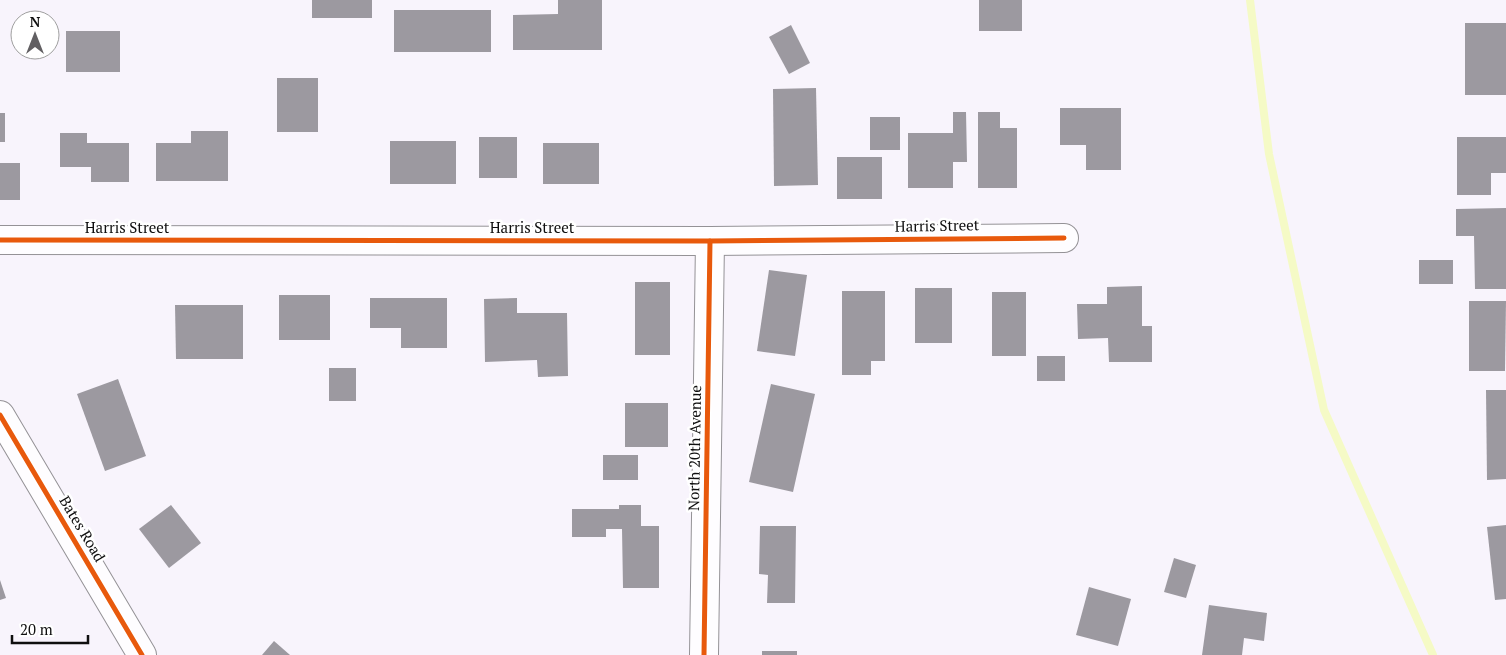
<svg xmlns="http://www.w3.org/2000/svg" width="1506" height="655" viewBox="0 0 1506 655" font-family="'PT Serif',serif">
	<rect width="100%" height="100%" fill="#f8f4fc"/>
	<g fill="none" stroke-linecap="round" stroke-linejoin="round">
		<path stroke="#f5fac6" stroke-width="8" d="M1250 0 1269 154 1324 410 1433 655"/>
	</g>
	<g fill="#9c99a0">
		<rect x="312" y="0" width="60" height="18"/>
		<path d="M558 0H602V50H513V15L558 14Z"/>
		<rect x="979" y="0" width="43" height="31"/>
		<rect x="394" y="10" width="97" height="42"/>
		<rect x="1465" y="23" width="41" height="72"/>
		<path d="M791 25 810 63 789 74 769 37Z"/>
		<rect x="66" y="31" width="54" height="41"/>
		<rect x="277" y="78" width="41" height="54"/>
		<path d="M816 88 818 185 774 186 773 89Z"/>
		<path d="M1060 108H1121V170H1086V145H1060Z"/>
		<path d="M953 112H966L967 162H953V188H908V133H953Z"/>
		<path d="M978 112H1000V128H1017V188H978Z"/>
		<rect x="0" y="113" width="5" height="29"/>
		<rect x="870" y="117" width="30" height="33"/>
		<path d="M191 131H228V181H156V143H191Z"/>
		<path d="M60 133H87V143H129V182H91V167H60Z"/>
		<rect x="479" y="137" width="38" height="41"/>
		<path d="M1457 137H1506V173H1491V195H1457Z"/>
		<rect x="390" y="141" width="66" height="43"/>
		<rect x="543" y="143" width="56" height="41"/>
		<rect x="837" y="157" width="45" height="42"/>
		<rect x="0" y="163" width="20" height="37"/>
		<path d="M1506 208V289H1475L1474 236H1456V209Z"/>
		<rect x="1419" y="260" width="34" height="24"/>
		<path d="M769 270 807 275 795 356 757 351Z"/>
		<rect x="635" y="282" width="35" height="73"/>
		<path d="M1142 286V326H1152V362H1109L1108 338 1078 339 1077 304H1107V287Z"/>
		<rect x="915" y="288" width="37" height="55"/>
		<path d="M842 291H885V361H871V375H842Z"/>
		<rect x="992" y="292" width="34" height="64"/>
		<rect x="279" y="295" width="51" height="45"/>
		<path d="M370 298H447V348H401V328H370Z"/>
		<path d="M517 298V313H567L568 376 538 377 537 360 485 362 484 299Z"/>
		<path d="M1469 301H1506L1505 371H1469Z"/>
		<path d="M175 305H243V359H176Z"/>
		<rect x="1037" y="356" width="28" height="25"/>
		<rect x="329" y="368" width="27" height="33"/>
		<path d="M118 379 146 456 105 471 77 394Z"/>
		<path d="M771 384 815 394 793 492 749 482Z"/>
		<path d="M1486 390H1506V479L1487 480Z"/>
		<rect x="625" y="403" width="43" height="44"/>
		<rect x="603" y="455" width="35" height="25"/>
		<path d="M171 505 201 543 169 568 139 529Z"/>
		<path d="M619 505H641V526H659V588H623L622 529H606V537H572V509H619Z"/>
		<path d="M1506 525V599L1495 600 1487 527Z"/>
		<path d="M760 526H796L795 603H767L768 575 759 574Z"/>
		<path d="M1174 558 1196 565 1186 598 1164 592Z"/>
		<path d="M0 580 6 598 0 600Z"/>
		<path d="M1089 587 1131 599 1118 646 1076 635Z"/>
		<path d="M1209 605 1267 613 1264 641 1244 638 1242 655H1202Z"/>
		<path d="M274 641 290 655H262Z"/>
		<rect x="762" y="651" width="35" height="4"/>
	</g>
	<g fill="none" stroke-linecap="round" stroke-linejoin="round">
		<defs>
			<g id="minor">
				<path d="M0 240 710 241 1064 238"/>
				<path d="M0 415 142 655"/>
				<path d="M704 655 710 241"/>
			</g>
		</defs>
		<use href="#minor" stroke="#949296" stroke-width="30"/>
		<use href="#minor" stroke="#fefdff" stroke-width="28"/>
		<defs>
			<g id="cycleway">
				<path d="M0 240 710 241 1064 238"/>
				<path d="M0 415 142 655"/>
				<path d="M704 655 710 241"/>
			</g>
		</defs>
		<use href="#cycleway" stroke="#fff" stroke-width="8"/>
		<use href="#cycleway" stroke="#e8590c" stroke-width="5"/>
	</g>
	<g text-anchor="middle" stroke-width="5" stroke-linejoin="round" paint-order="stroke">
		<g font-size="15" fill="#0f0f0f" stroke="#fff">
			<text transform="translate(937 226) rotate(-1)" y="5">Harris Street</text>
			<text x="127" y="233">Harris Street</text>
			<text x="532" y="233">Harris Street</text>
			<text transform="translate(695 448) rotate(-89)" y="5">North 20th Avenue</text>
			<text transform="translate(82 529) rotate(59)" y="5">Bates Road</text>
		</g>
	</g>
	<g transform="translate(35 35)"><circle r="24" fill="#ffffff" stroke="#9f9f9f"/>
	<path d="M0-4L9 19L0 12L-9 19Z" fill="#615f62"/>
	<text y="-8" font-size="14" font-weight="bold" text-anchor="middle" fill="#0f0f0f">N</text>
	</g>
	<path d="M12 635v8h76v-8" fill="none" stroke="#0f0f0f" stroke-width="2.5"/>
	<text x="20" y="635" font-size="15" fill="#0f0f0f" stroke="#ffffff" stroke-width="4" paint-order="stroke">20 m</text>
</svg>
